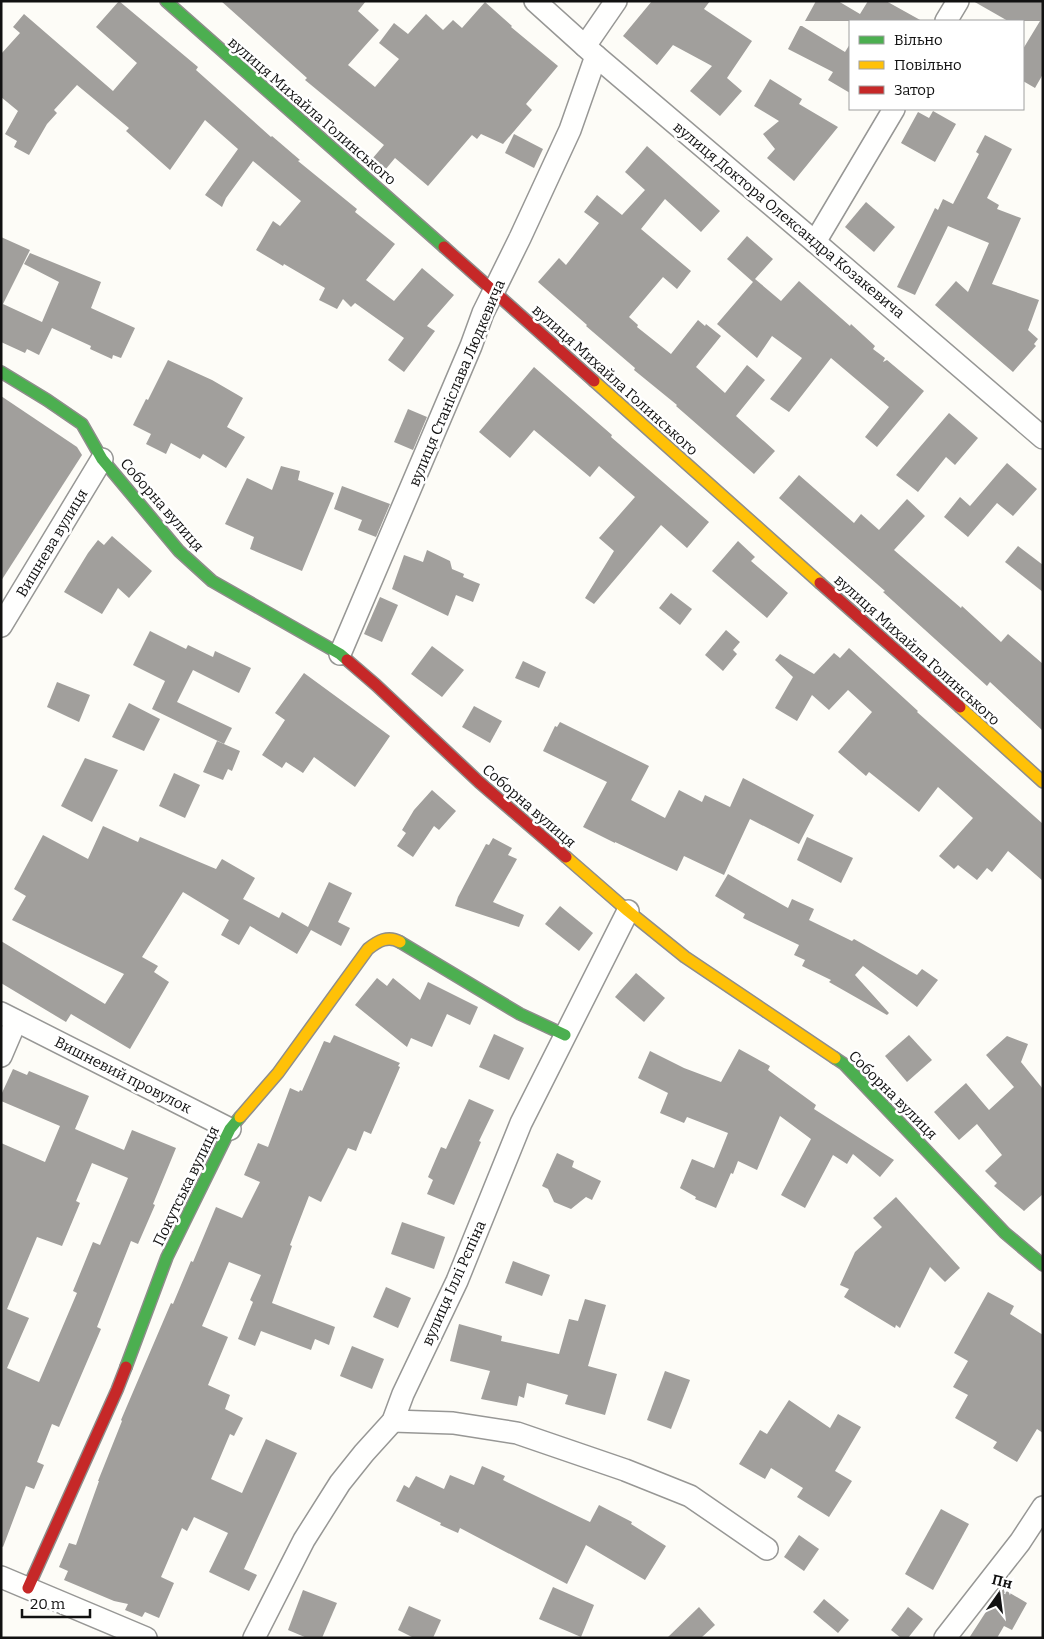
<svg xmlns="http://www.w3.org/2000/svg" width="1044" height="1639" viewBox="0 0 1044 1639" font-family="Bitter,serif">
	<rect width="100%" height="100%" fill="#fdfcf7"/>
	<g fill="#a19f9c" fill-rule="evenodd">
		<path d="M119 1 198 67 196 70 271 137 272 136 300 160 298 161 357 209 355 212 395 244 366 280 394 301 422 268 454 295 427 326 435 331 404 372 388 360 404 338 355 303 351 307 343 299 337 309 319 300 325 288 284 264 283 266 256 250 273 221 280 226 301 201 253 161 226 198 222 207 205 195 238 149 205 120 170 170 126 131 129 128 77 85 54 110 57 113 47 124 29 155 14 147 17 141 5 134 18 111 1 97V54L20 33 13 27 24 14 113 91 137 63 96 27Z"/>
		<path d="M221 1H366L358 11 379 30 348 65 375 87 399 59 379 43 394 23 408 34 426 14 443 30 453 20 462 28 485 2 512 26 511 27 558 66 526 104 532 110 503 144 481 134 477 139 472 135 428 186 395 158 385 170 372 159 384 145 305 80 307 78Z"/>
		<path d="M652 1H710L704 9 752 41 727 78 742 91 720 116 690 91 712 66 673 45 657 65 623 36Z"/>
		<path d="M816 1H838L860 14 868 1H886L922 21H805Z"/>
		<path d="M973 1H1043V74L1035 88 1023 81V49L1040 21H1008Z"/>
		<path d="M800 26H802L845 52 850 44V93L828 80 833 72 788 49Z"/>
		<path d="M770 79 802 99 799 104 838 127 794 181 767 158 775 149 763 134 779 121 754 106Z"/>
		<path d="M933 111 956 124 935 162 901 143 918 112 929 118Z"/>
		<path d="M514 134 543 149 534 168 505 153Z"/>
		<path d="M985 135 1012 149 987 198 999 205 997 209 1021 218 992 284 1039 300 1028 330 1038 339 1034 344 1036 346 1013 372 935 305 956 281 968 292 989 243 948 226 915 295 897 287 935 208 938 210 943 199 953 204 979 154 976 152Z"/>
		<path d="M647 146 720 211 701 232 665 199 641 229 691 271 677 289 663 277 629 317 638 325 637 327 671 354 698 320 705 326 706 324 721 336 696 367 725 393 747 365 765 380 736 416 775 451 754 474 676 406 677 405 634 370 635 368 586 326 587 325 538 282 559 258 566 265 599 223 584 212 597 195 622 215 645 190 625 172Z"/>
		<path d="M866 202 895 227 874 252 845 227Z"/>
		<path d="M747 236 773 259 755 279 781 301 799 281 850 326 851 324 875 346 873 349 885 358 883 362 887 360 924 391 877 447 865 437 889 407 831 358 789 412 770 399 802 358 772 336 757 358 717 324 753 282 727 259Z"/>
		<path d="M1 237 30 250 3 304 42 322 59 282 24 264 30 253 101 282 91 308 135 328 121 358 113 355 112 359 90 349 91 346 52 328 39 355 27 349 25 353 1 342Z"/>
		<path d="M168 360 212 380 243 398 227 427 245 437 226 468 203 454 200 459 171 443 166 454 146 444 151 434 133 425 146 399 148 400Z"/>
		<path d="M534 367 612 435 611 437 709 522 687 548 661 525 594 604 585 598 614 551 599 538 635 497 599 466 590 477 534 430 510 458 479 432Z"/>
		<path d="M1 396 77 447 82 455 1 581Z"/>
		<path d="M408 409 427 417 413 450 394 442Z"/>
		<path d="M949 413 978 438 955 465 946 457 918 492 896 475Z"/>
		<path d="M1007 463 1037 489 1013 516 997 503 968 537 944 517 960 497 970 506Z"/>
		<path d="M281 466 300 471 298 480 334 493 302 571 250 549 254 537 225 524 247 478 272 490Z"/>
		<path d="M799 475 854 523 861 514 879 530 907 499 925 516 894 550 961 608 962 606 1001 642 1008 634 1043 664V731L990 682 987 686 883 592 885 591 779 498Z"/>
		<path d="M342 486 390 504 376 537 358 530 362 520 334 509Z"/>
		<path d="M112 536 152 571 129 598 118 588 102 614 64 592 88 553 98 540 104 545Z"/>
		<path d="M738 541 755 557 751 561 788 593 767 618 712 571Z"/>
		<path d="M1018 546 1043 565V592L1005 562Z"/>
		<path d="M427 550 450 561 452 569 464 574 463 577 480 584 473 602 456 595 448 616 392 589 404 555 423 562Z"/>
		<path d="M671 593 692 609 680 625 659 608Z"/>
		<path d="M380 597 398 605 382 642 364 634Z"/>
		<path d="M726 630 740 642 733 650 737 654 723 671 705 655Z"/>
		<path d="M150 631 186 649 188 645 213 657 215 651 251 668 239 693 193 670 177 702 232 728 224 744 152 709 165 681 133 665Z"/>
		<path d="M432 646 464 670 442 697 411 674Z"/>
		<path d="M849 648 918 711 917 712 1043 824V881L1008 851 992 872 987 868 977 880 958 865 954 869 939 856 973 818 938 787 919 812 869 772 866 776 838 752 872 712 848 690 829 710 812 695 797 721 775 708 793 677 775 660 780 654 814 674 834 653 840 658Z"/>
		<path d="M523 661 546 672 539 688 515 678Z"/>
		<path d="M304 673 390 736 355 787 314 757 303 773 286 762 282 768 262 755 285 720 275 713Z"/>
		<path d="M57 682 90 695 79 722 47 707Z"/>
		<path d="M129 703 160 719 144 751 112 737Z"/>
		<path d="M474 706 502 721 490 743 462 727Z"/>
		<path d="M560 722 649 766 631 800 665 818 679 790 702 802 705 795 730 807 743 778 814 815 799 844 750 819 724 875 684 856 677 871 615 842V843L583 827 607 782 543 751 555 726 557 727Z"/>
		<path d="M217 741 240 751 232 771 228 769 223 780 203 772Z"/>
		<path d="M85 758 118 770 92 822 61 806Z"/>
		<path d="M174 773 200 785 185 818 159 806Z"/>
		<path d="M432 790 456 811 439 830 434 826 413 857 397 846 406 833 402 830 414 810Z"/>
		<path d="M103 826 138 842 140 837 216 869 222 859 255 878 243 899 279 918 282 912 308 927 329 882 352 893 338 922 350 928 341 946 311 930 297 954 250 926 239 945 221 935 229 920 183 892 142 957 158 966 154 972 169 982 130 1049 71 1014 66 1022 1 983V941L105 1004 124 974 12 920 26 896 14 889 43 835 88 859Z"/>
		<path d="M807 837 853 858 841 883 797 860Z"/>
		<path d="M493 838 512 848 508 855 517 859 493 902 524 915 519 927 455 906 458 897 486 844 489 845Z"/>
		<path d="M728 874 788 908 792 899 814 909 809 920 852 941 854 939 917 975 922 969 938 980 917 1007 863 966 855 975 889 1013 887 1015 829 982 831 980 802 966 805 960 794 955 799 945 743 918 745 914 715 896Z"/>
		<path d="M560 906 593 933 579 951 545 924Z"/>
		<path d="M636 973 665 998 644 1022 615 997Z"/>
		<path d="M377 978 387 986 393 978 420 1000 428 982 478 1007 470 1025 447 1014 432 1047 411 1038 407 1047 355 1005Z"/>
		<path d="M494 1034 524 1048 509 1080 479 1067Z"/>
		<path d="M334 1035 400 1063 398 1066 400 1067 371 1134 364 1131 356 1151 348 1148 321 1202 309 1196 290 1245 292 1246 272 1303 335 1327 329 1345 315 1339 311 1350 261 1331 255 1346 238 1339 253 1302 250 1300 261 1275 229 1262 202 1326 228 1337 208 1385 230 1395 225 1409 243 1418 234 1436 230 1434 211 1479 242 1493 266 1439 297 1453 244 1569 257 1575 249 1591 209 1572 228 1533 194 1517 187 1531 182 1528 161 1577 174 1583 159 1618 145 1612 142 1617 125 1610 128 1604 114 1601 64 1580 68 1571 59 1567 69 1543 76 1545 99 1481H98L122 1421 121 1420 171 1303 173 1304 191 1261 193 1262 216 1207 242 1218 260 1182 244 1175 258 1143 268 1147 290 1088 299 1092 300 1090 302 1091 324 1041 330 1043Z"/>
		<path d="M909 1035 932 1060 907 1082 885 1056Z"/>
		<path d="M1007 1036 1028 1044 1021 1062 1043 1089V1194L1024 1211 994 1186 997 1183 985 1171 1002 1155 977 1124 959 1140 934 1112 966 1083 989 1110 1014 1087 986 1055Z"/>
		<path d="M739 1049 770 1066 768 1070 816 1105 814 1109 894 1160 880 1177 853 1154 847 1164 833 1155 805 1208 781 1195 811 1139 780 1116 757 1170 738 1161 733 1174 731 1173 716 1208 695 1199 696 1197 680 1188 692 1159 714 1168 728 1133 687 1117 684 1123 660 1113 668 1093 638 1078 650 1051 684 1068 721 1082Z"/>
		<path d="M13 1069 27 1075 29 1071 89 1096 75 1129 124 1150 132 1130 176 1148 153 1204 155 1205 138 1244 131 1241 97 1327 101 1329 59 1427 52 1424 37 1462 44 1465 34 1489 26 1486 3 1547 1 1546V1143L45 1162 60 1126 1 1101V1095ZM92 1163 128 1178 100 1245 93 1242 73 1291 77 1293 39 1382 7 1368 29 1318 7 1309 37 1237 62 1246 80 1203 76 1201Z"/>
		<path d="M469 1099 494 1110 479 1141 481 1142 454 1205 427 1194 433 1180 428 1177 441 1147 446 1149Z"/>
		<path d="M557 1153 574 1161 572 1167 601 1181 592 1200 586 1197 571 1209 554 1202 548 1189 542 1186Z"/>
		<path d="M896 1197 960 1268 945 1282 930 1267 900 1328 896 1325 895 1328 844 1297 849 1289 840 1285 855 1252 882 1227 873 1218Z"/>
		<path d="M402 1222 445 1237 434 1269 391 1254Z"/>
		<path d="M513 1261 550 1275 542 1296 505 1283Z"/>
		<path d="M386 1287 411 1298 398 1328 373 1317Z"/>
		<path d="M988 1292 1014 1306 1010 1314 1043 1335V1433L1037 1429 1017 1462 993 1448 997 1442 955 1418 968 1395 953 1387 968 1361 954 1353Z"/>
		<path d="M585 1299 606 1305 588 1366 617 1374 605 1415 565 1404 568 1395 527 1383 524 1398 519 1396 517 1406 481 1399 490 1371 450 1361 459 1324 502 1336 501 1341 559 1354 569 1319 578 1321Z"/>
		<path d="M352 1346 384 1359 372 1389 340 1376Z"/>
		<path d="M665 1371 690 1380 671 1429 647 1420Z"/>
		<path d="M789 1400 830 1428 838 1414 861 1427 835 1471 852 1481 829 1517 797 1497 803 1488 771 1468 765 1479 739 1464 760 1430 767 1434Z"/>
		<path d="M482 1466 505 1476 503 1480 590 1522 599 1505 632 1522 631 1524 666 1546 645 1580 586 1545 567 1584 460 1528 458 1533 440 1525 441 1523 396 1501 404 1485 409 1488 416 1476 444 1489 450 1475 474 1485Z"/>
		<path d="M941 1509 969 1524 933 1590 905 1574Z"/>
		<path d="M799 1535 819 1549 804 1571 784 1557Z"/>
		<path d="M553 1587 594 1605 581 1637 539 1619Z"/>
		<path d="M1003 1589 1027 1603 1012 1630 1004 1626 997 1638H969L993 1601 995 1602Z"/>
		<path d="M303 1590 337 1603 322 1638H307L288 1630Z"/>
		<path d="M824 1599 849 1620 838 1633 813 1612Z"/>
		<path d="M409 1606 441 1620 433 1638H414L398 1630Z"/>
		<path d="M699 1607 715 1625 701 1638H667Z"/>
		<path d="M908 1607 923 1619 908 1638H901L891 1630Z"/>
	</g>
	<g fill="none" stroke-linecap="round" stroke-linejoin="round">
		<defs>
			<g id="street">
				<path d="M535 1 596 56 815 242 1043 438"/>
				<path d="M946 21 958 1"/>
				<path d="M585 46 616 1"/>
				<path d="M815 242 894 109"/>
				<path d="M1 626 102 459"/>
				<path d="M340 654 471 346 483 313 520 238 570 130 596 56"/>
				<path d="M1 1013 230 1129"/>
				<path d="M1 1056 16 1021"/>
				<path d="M393 1421 453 1423 517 1433 625 1470 690 1496 767 1549"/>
				<path d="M1 1577 146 1638"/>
				<path d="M254 1638 304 1540 340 1483 364 1453 393 1421 403 1394 457 1281 521 1123 628 911"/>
				<path d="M945 1638 1020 1542 1043 1507"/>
			</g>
			<g id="fast">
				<path d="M166 1 444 247"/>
				<path d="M1 372 47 400 82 424 102 459 179 551 212 581 340 654 347 660"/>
				<path d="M400 942 520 1014 565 1035"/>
				<path d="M835 1058 844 1064 1005 1233 1043 1265"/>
				<path d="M126 1367 167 1257 230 1129 240 1117"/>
			</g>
			<g id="slow">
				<path d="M594 381 820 583"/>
				<path d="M960 707 1043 782"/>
				<path d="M566 857 628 911 685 957 835 1058"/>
				<path d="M240 1117 278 1073 368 949C378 941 388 935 400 942"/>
			</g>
			<g id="jam">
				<path d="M444 247 594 381"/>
				<path d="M820 583 960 707"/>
				<path d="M347 660 376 685 479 782 566 857"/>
				<path d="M28 1588 117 1390 126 1367"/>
			</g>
		</defs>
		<use href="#street" stroke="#979795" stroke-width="24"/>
		<use href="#fast" stroke="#8e8d8b" stroke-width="14"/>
		<use href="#slow" stroke="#8e8d8b" stroke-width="14"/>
		<use href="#jam" stroke="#8e8d8b" stroke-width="14"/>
		<use href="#street" stroke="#fffffe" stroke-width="21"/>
		<use href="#fast" stroke="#4caf50" stroke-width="11"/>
		<use href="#slow" stroke="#ffc107" stroke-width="11"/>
		<use href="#jam" stroke="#c62828" stroke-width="11"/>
	</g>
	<g text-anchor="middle" stroke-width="5" stroke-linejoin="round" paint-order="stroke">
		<g font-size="15" fill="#111" stroke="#fff">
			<text transform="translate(312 111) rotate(41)" y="5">вулиця Михайла Голинського</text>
			<text transform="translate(789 220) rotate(40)" y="5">вулиця Доктора Олександра Козакевича</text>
			<text transform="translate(615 380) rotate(42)" y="5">вулиця Михайла Голинського</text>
			<text transform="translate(457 383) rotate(-67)" y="5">вулиця Станіслава Людкевича</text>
			<text transform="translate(162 505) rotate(49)" y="5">Соборна вулиця</text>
			<text transform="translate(52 543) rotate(-59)" y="5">Вишнева вулиця</text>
			<text transform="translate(917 650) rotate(42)" y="5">вулиця Михайла Голинського</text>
			<text transform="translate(529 806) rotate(41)" y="5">Соборна вулиця</text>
			<text transform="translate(123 1075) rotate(27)" y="5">Вишневий провулок</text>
			<text transform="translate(893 1095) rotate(45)" y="5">Соборна вулиця</text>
			<text transform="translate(186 1186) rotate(-64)" y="5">Покутська вулиця</text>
			<text transform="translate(454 1283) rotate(-66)" y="5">вулиця Іллі Рєпіна</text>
		</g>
	</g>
	<rect width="1044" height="1639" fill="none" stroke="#111111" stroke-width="5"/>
	<rect x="849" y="20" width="175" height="90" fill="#ffffff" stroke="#a0a0a0"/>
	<rect x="859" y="36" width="25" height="8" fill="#4caf50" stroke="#a0a0a0"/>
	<text x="894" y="45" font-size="15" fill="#111111">Вільно</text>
	<rect x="859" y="61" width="25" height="8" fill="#ffc107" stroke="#a0a0a0"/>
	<text x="894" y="70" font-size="15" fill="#111111">Повільно</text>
	<rect x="859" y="86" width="25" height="8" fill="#c62828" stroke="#a0a0a0"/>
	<text x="894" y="95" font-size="15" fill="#111111">Затор</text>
	<g transform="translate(999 1594) rotate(14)" stroke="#ffffff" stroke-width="4" paint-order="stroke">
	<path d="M0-4L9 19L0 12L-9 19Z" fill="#111111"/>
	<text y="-8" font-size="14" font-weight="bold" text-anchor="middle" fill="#111111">Пн</text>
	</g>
	<path d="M22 1609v8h68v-8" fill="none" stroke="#111111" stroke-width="2.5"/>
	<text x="30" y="1609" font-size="15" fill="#111111" stroke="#ffffff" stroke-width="4" paint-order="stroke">20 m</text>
</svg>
